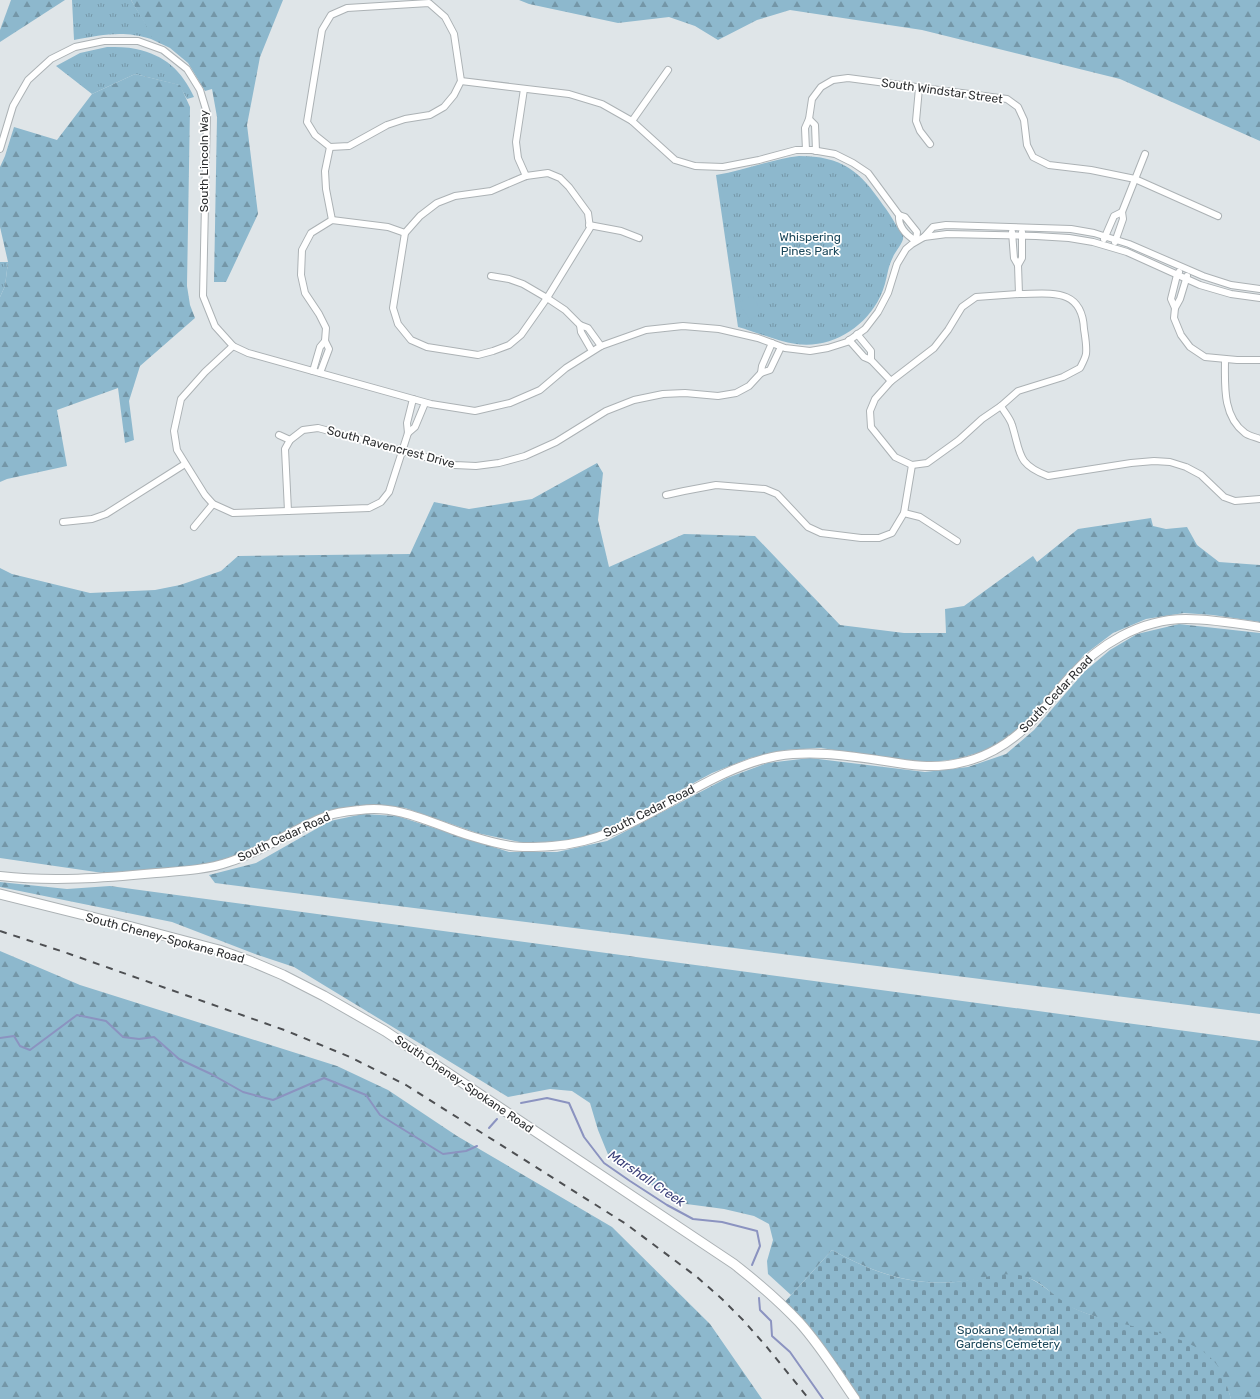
<svg xmlns="http://www.w3.org/2000/svg" width="1260" height="1399" viewBox="0 0 1260 1399" font-family="Rubik,sans-serif">
	<defs>
		<pattern id="grass-tufts" width="24" height="20" patternUnits="userSpaceOnUse"><rect width="24" height="20" fill="#8db8cd"/><path d="M3 7l-1-3M5 7V3M7 7l1-3M15 17l-1-3M17 17v-4M19 17l1-3" fill="none" stroke="#7496a7"/></pattern>
		<pattern id="forest-firs" width="22" height="20" patternUnits="userSpaceOnUse"><rect width="22" height="20" fill="#8db8cd"/><path d="M5 1l3.5 6h-7zM16 11l3.5 6h-7z" fill="#7496a7"/></pattern>
		<pattern id="cemetery-stones" width="16" height="16" patternUnits="userSpaceOnUse"><rect width="16" height="16" fill="#8db8cd"/><path d="M2 7V4a2 2 0 0 1 4 0v3zM10 15v-3a2 2 0 0 1 4 0v3z" fill="#7496a7"/></pattern>
	</defs>
	<rect width="100%" height="100%" fill="#dfe5e8"/>
	<g fill="url(#grass-tufts)">
		<path d="M72 0H131L152 34 151 39C122 30 103 35 74 40Z"/>
		<path d="M107 47C117 47 127 47 136 49 165 55 182 71 194 97L187 99 179 85 135 74 92 94 56 66 80 53Z"/>
		<path d="M799 156C842 156 860 171 883 205 888 211 892 218 896 225 898 228 901 232 903 235 905 242 895 251 893 257 891 261 889 266 888 271 886 280 884 289 880 297 865 328 831 349 796 344 777 341 756 332 738 327L716 175C744 171 771 159 799 156Z"/>
		<path d="M0 262H8L5 286 0 297Z"/>
	</g>
	<g fill="url(#forest-firs)">
		<path d="M11 0H65L0 42V30Z"/>
		<path d="M131 0H283L260 57 247 125 258 214 226 282H214L217 117 212 89 205 91 188 63 170 48 151 39V34Z"/>
		<path d="M519 0H1260V141L1120 79 922 30 790 10 757 20 718 40 695 26 669 17 618 23 529 4Z"/>
		<path d="M135 74 180 85 190 107 187 286 190 305 195 318 140 366 129 401 134 440 125 443 118 388 57 410 67 466 7 479 0 482V297L5 286 8 262 0 227V167L5 156 14 127 57 140 92 94Z"/>
		<path d="M597 463 603 473 598 520 609 567 684 534 755 536 840 625 904 633H946L945 609 964 606 1033 556 1037 562 1078 529 1151 518 1153 526 1166 529 1187 527 1197 545 1219 562 1260 565V622L1213 615 1184 613 1146 619 1113 633 1084 655 1033 715 1012 736 984 751 957 759 933 762 905 761 821 748 786 750 750 758 712 773 605 831 566 841 524 843 477 833 405 808 366 805 328 812 249 852 226 861 187 867 103 873 0 858V568L12 574 90 593 155 590 180 585 221 571 238 556 410 554 434 502 469 509 532 499Z"/>
		<path d="M1179 624 1260 633V1014L215 883 209 875 256 863 330 821 363 814 397 816 509 852H557L607 841 727 778 767 763 810 758 925 772 968 767 1006 754 1034 730 1084 672 1110 650 1137 634Z"/>
		<path d="M0 882 67 889 110 886 1260 1041V1399H1231L1227 1386C1186 1364 1144 1340 1101 1319 1090 1314 1076 1311 1065 1304 1053 1296 1043 1282 1028 1278 1004 1271 980 1280 956 1282 910 1286 872 1272 832 1250L791 1295 768 1274 767 1261 773 1240 769 1224 754 1216 724 1209 679 1203 609 1157 598 1130 590 1103 572 1091 550 1089 508 1097 294 967 255 954 172 922 0 887Z"/>
		<path d="M0 951 80 985 337 1066 388 1090 457 1136 612 1227 710 1324 762 1399H0Z"/>
	</g>
	<path fill="url(#cemetery-stones)" d="M832 1250C872 1272 909 1286 956 1282 976 1280 998 1272 1019 1275 1043 1280 1057 1301 1078 1310 1115 1327 1194 1331 1217 1365 1224 1376 1228 1387 1231 1399H855L782 1305Z"/>
	<path fill="#8db8cd" d="M752 295 762 312 750 320 739 303Z"/>
	<g fill="none" stroke-linecap="round" stroke-linejoin="round">
		<g stroke="#8b93c0" stroke-width="2">
			<path d="M0 1038 14 1036 20 1046 30 1050 77 1015 106 1021 123 1037 139 1039 154 1037 179 1059 211 1074 243 1092 273 1100 324 1078 366 1095 380 1115 443 1154 466 1151 477 1146"/>
			<path d="M521 1103 547 1098 569 1103 584 1137 604 1163 630 1181 667 1205 693 1219 722 1222 757 1231 760 1246 752 1265"/>
			<path d="M489 1128 497 1119"/>
			<path d="M759 1298 760 1310 771 1321 772 1336 790 1352 823 1399"/>
		</g>
		<defs>
			<g id="minor">
				<path d="M461 81 569 94 602 104 632 121 675 160 695 166 723 167 759 160 796 150H812L835 154 853 163 868 173 899 215"/>
				<path d="M919 88 916 121 920 131 930 144"/>
				<path d="M524 89 516 142 518 158 526 176"/>
				<path d="M809 119 815 125 816 151"/>
				<path d="M632 121 668 70"/>
				<path d="M330 147 315 135 307 122 322 30 331 15 347 8 429 3 445 17 454 34 461 81"/>
				<path d="M330 147 349 146 387 125 405 119 430 115 444 107 454 95 461 81"/>
				<path d="M330 147 325 171 326 189 332 220"/>
				<path d="M0 149 13 106 28 80 51 59 75 47 104 41H138L163 50 187 69 200 90 207 113 203 296 215 326 233 346 248 353 431 404 475 411 510 403 540 390 566 368 601 346 646 330 683 326 719 329 758 338 785 348 810 351 828 348 847 342 865 329 878 312 888 293 897 264 906 249 912 244 924 237 947 234 1036 236 1069 238 1093 242 1127 252 1200 285 1231 294 1260 298"/>
				<path d="M806 150 805 128 809 119 812 99 821 87 833 80 848 78 1007 99 1018 107 1024 120 1027 145 1033 157 1049 165 1091 170 1135 179 1218 216"/>
				<path d="M548 173 560 178 569 187 588 213 590 228 547 298 521 335 509 345 493 351 478 355 427 347 411 340 398 324 393 308 405 233 420 216 437 203 455 196 491 191 526 176Z"/>
				<path d="M899 215 905 217 917 232 916 241C906 235 898 227 899 215Z"/>
				<path d="M589 225 621 231 639 238"/>
				<path d="M1012 232 1014 258 1018 265"/>
				<path d="M924 237 933 227 946 225 1071 229 1094 233 1129 244 1203 276 1231 285 1260 289"/>
				<path d="M1104 239 1114 216 1122 212"/>
				<path d="M1115 242 1123 219 1122 212 1145 154"/>
				<path d="M1018 265 1022 258V232"/>
				<path d="M1179 272 1177 275 1171 299 1175 308 1174 318 1181 335 1190 347 1205 357 1237 360H1260"/>
				<path d="M491 276 509 279 523 284 547 298 565 310 580 325 588 328 601 346"/>
				<path d="M1175 308 1180 299 1187 276"/>
				<path d="M580 325 581 332 592 351"/>
				<path d="M857 334 871 351V360"/>
				<path d="M849 340 864 357 871 360 891 381"/>
				<path d="M233 346 205 372 181 399 174 431 177 450 205 495 213 504 233 513 369 508 381 502 389 492 408 433 407 423 413 399"/>
				<path d="M1225 359C1225 384 1222 416 1245 433 1249 436 1255 437 1260 439"/>
				<path d="M313 371 320 347 325 341"/>
				<path d="M320 373 329 349 325 341 326 328 319 314 305 293 301 275 302 250 311 233 332 220 388 227 405 233"/>
				<path d="M761 373 762 366 772 343"/>
				<path d="M1001 406C1004 412 1010 418 1012 425 1021 453 1016 464 1048 476L1131 463 1154 461 1170 462 1186 467 1201 475 1224 497 1235 501 1260 499"/>
				<path d="M408 433 415 427 425 403"/>
				<path d="M279 435 290 440"/>
				<path d="M912 465 927 463 959 440 982 419 1001 406 1018 391 1063 377 1080 368C1082 364 1085 359 1086 354 1087 346 1085 336 1084 329 1082 287 1050 294 1019 294L1018 265"/>
				<path d="M912 465 895 457 871 427 870 411 875 399 891 381 934 348 948 330 962 307 976 297 1019 294"/>
				<path d="M666 495 684 491 716 485 765 489 777 494 808 527 821 533 861 538H879L892 533 904 513 912 465"/>
				<path d="M288 511 285 449 290 440 303 430 318 428 455 465 476 466 499 463 525 456 556 442 606 411 634 400 663 394 685 393 718 396 736 393 749 386 761 373 770 370 781 347"/>
				<path d="M904 513 920 517 957 541"/>
				<path d="M63 522 92 519 106 514 185 464"/>
				<path d="M194 527 213 504"/>
			</g>
			<path id="tertiary" d="M0 876C52 882 104 878 156 873 180 871 206 870 229 862 264 851 293 829 327 816 337 812 350 811 360 810 399 804 435 825 471 836 484 840 498 844 511 846 524 848 539 847 552 846 633 842 697 771 777 756 813 750 849 756 885 761 909 765 934 769 959 763 990 757 1017 738 1038 715 1049 703 1058 690 1069 678 1098 645 1140 619 1186 619 1211 619 1235 623 1260 627"/>
			<path id="secondary" d="M0 894 132 927 219 950 250 961 283 975 324 996 385 1031 734 1264C757 1282 779 1301 799 1322 820 1345 837 1373 855 1399"/>
		</defs>
		<use href="#minor" stroke="#acb2b5" stroke-width="8"/>
		<use href="#tertiary" stroke="#acb2b5" stroke-width="10"/>
		<use href="#secondary" stroke="#acb2b5" stroke-width="11"/>
		<use href="#minor" stroke="#fff" stroke-width="6"/>
		<use href="#tertiary" stroke="#fff" stroke-width="8"/>
		<use href="#secondary" stroke="#fff" stroke-width="9"/>
		<path stroke="#4d4f52" stroke-width="2" stroke-dasharray="7 7" stroke-linecap="butt" d="M0 931 64 952 287 1031 350 1057 406 1085 626 1224 697 1277 722 1299 743 1320 766 1346 809 1399"/>
	</g>
	<g text-anchor="middle" stroke-width="3.5" stroke-linejoin="round" paint-order="stroke">
		<g font-size="12" fill="#2d2f31" stroke="#fff">
			<text transform="translate(942 91) rotate(8)" y="4">South Windstar Street</text>
			<text transform="translate(204 161) rotate(-90)" y="4">South Lincoln Way</text>
			<text transform="translate(391 447) rotate(15)" y="4">South Ravencrest Drive</text>
			<text transform="translate(1056 694) rotate(-47)" y="4">South Cedar Road</text>
			<text transform="translate(649 811) rotate(-27)" y="4">South Cedar Road</text>
			<text transform="translate(284 837) rotate(-25)" y="4">South Cedar Road</text>
			<text transform="translate(165 938) rotate(15)" y="4">South Cheney-Spokane Road</text>
			<text transform="translate(464 1084) rotate(34)" y="4">South Cheney-Spokane Road</text>
		</g>
		<g font-size="12" fill="#1d495c" stroke="#fff">
			<text x="810" y="241">Whispering<tspan x="810" dy="14">Pines Park</tspan></text>
			<text x="1008" y="1334">Spokane Memorial<tspan x="1008" dy="14">Gardens Cemetery</tspan></text>
		</g>
		<g font-size="13" font-style="italic" fill="#3a4079" stroke="#fff">
			<text transform="translate(647 1178) rotate(34)" y="5">Marshall Creek</text>
		</g>
	</g>
</svg>
